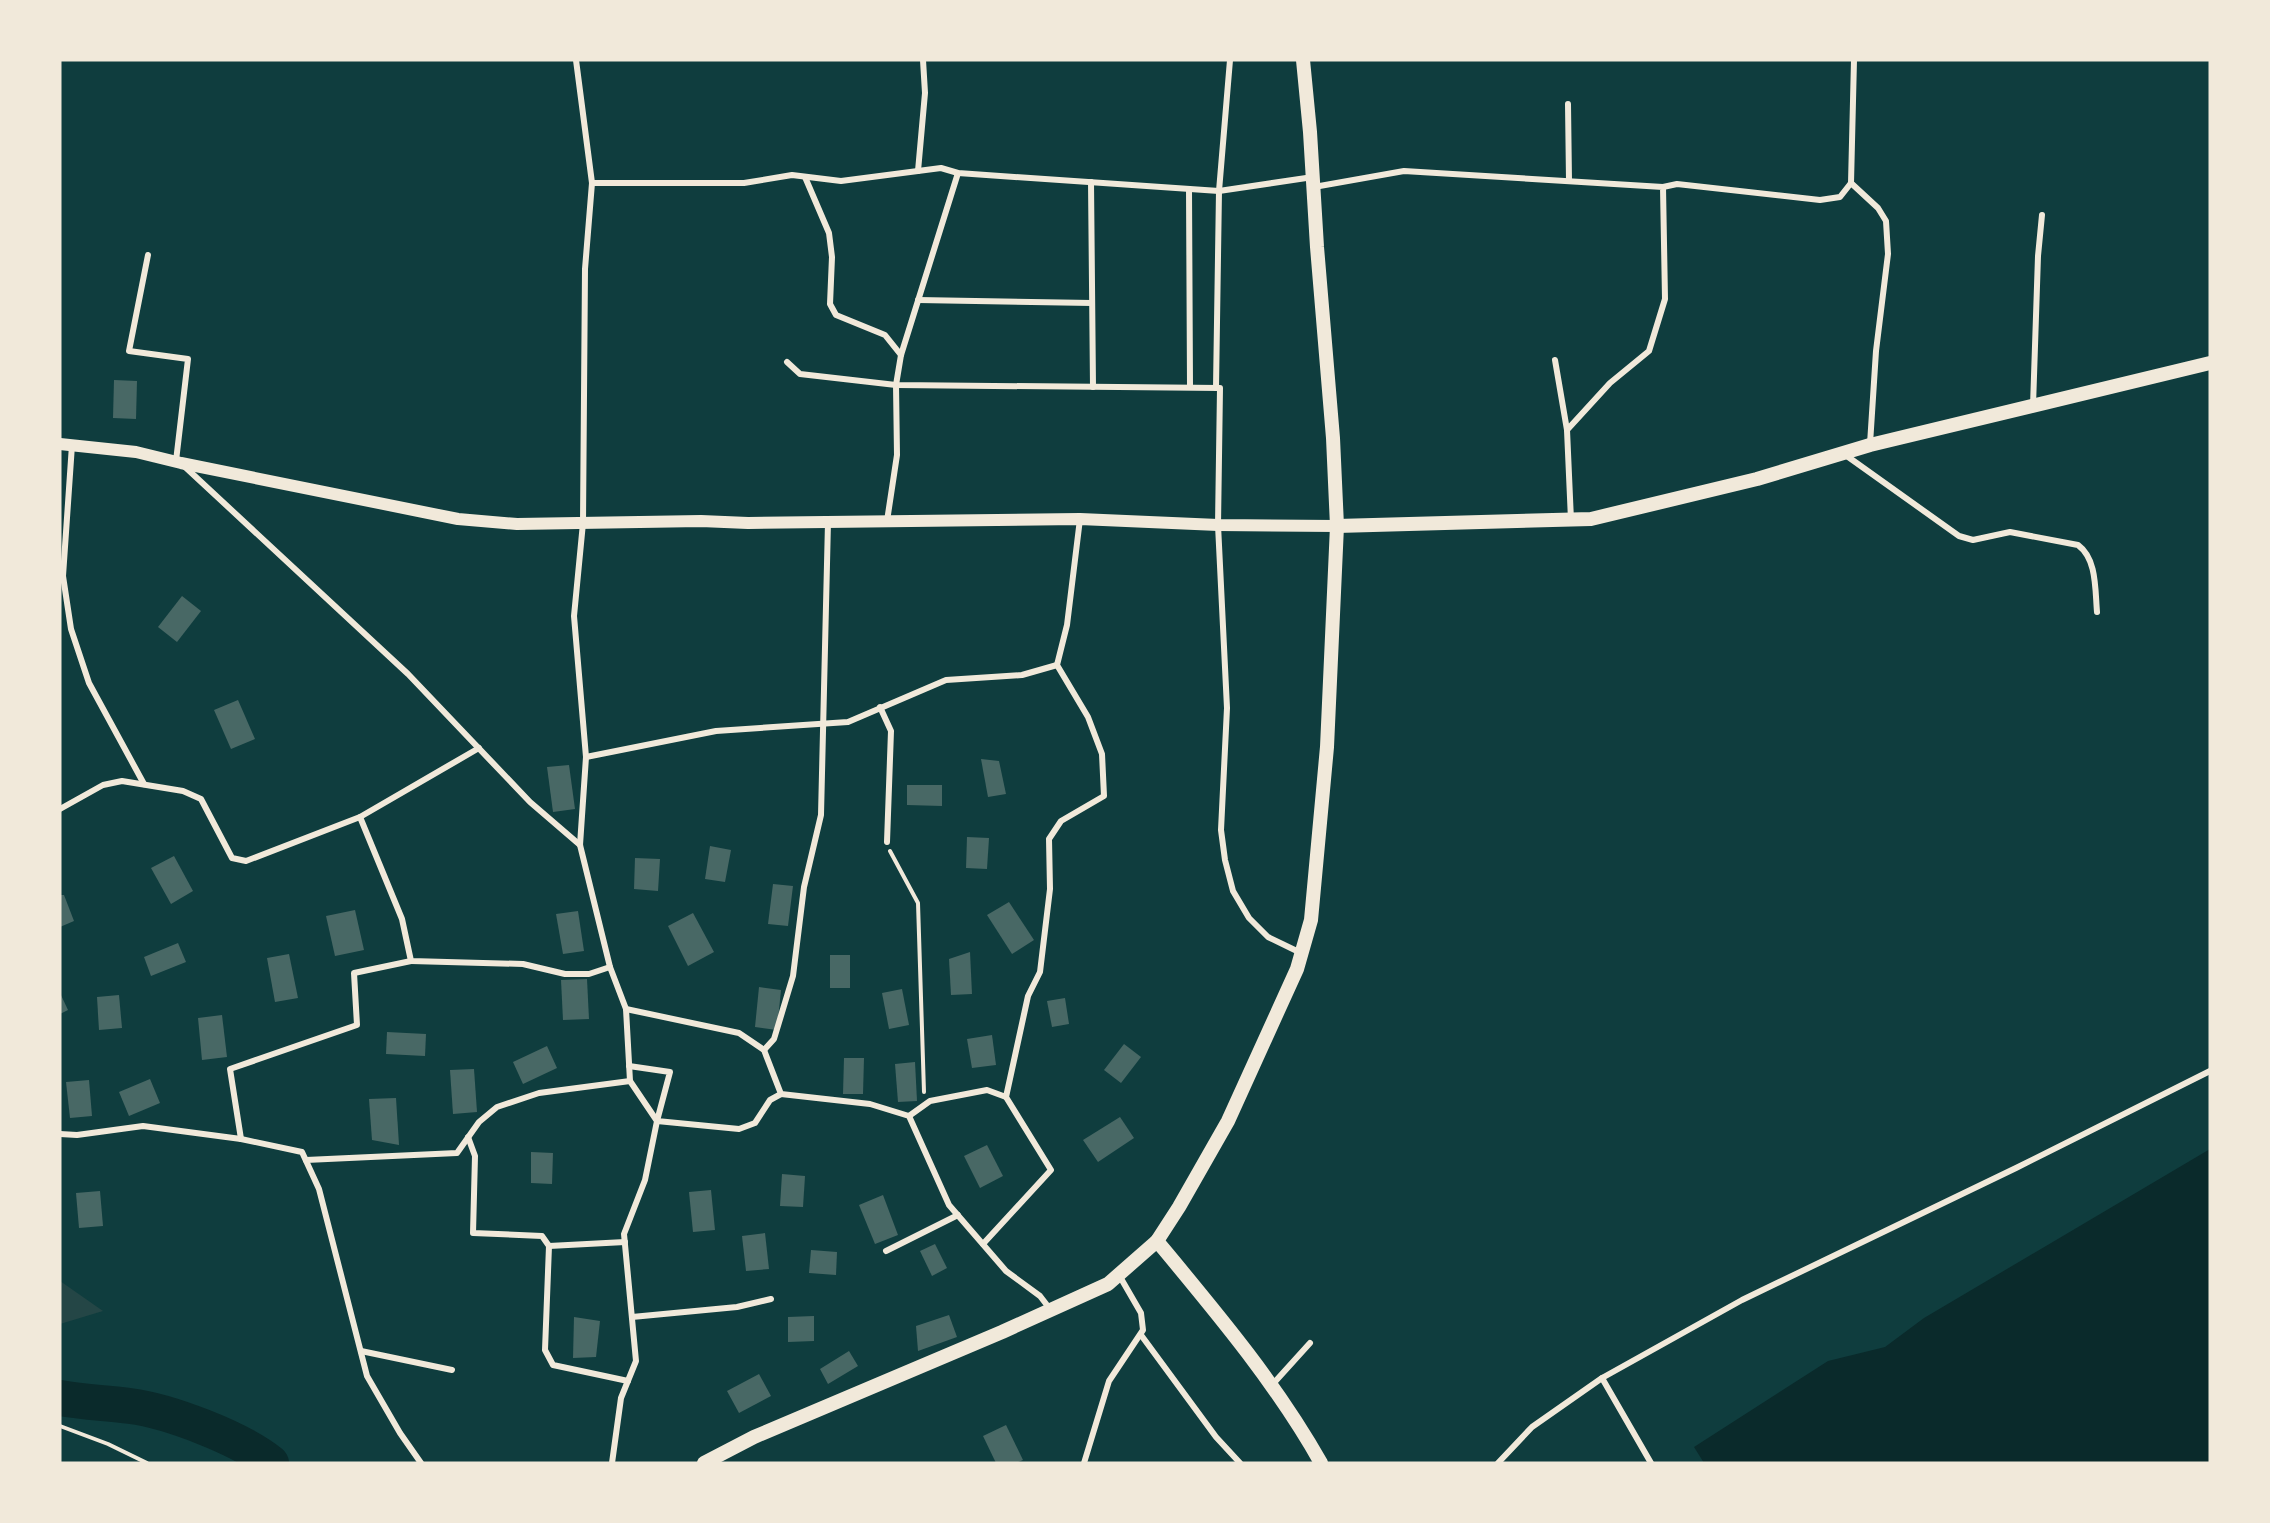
<svg xmlns="http://www.w3.org/2000/svg" width="2270" height="1523" viewBox="0 0 2270 1523" font-family="'Fira Sans',sans-serif">
	<rect width="100%" height="100%" fill="#0f3d3e"/>
	<path fill="#244646" d="M60 1281 103 1311 60 1324Z"/>
	<path fill="#0a2a2b" d="M2210 1149V1463H1704L1694 1447 1828 1361 1885 1347 1924 1318Z"/>
	<g fill="none" stroke-linecap="round" stroke-linejoin="round">
		<path stroke="#0a2a2b" stroke-width="36" d="M60 1398C83 1402 106 1403 130 1406 169 1411 240 1438 271 1463"/>
	</g>
	<g fill="#486865">
		<path d="M114 380 137 381 136 419 113 418Z"/>
		<path d="M182 596 201 611 177 642 158 627Z"/>
		<path d="M238 700 255 739 231 749 214 710Z"/>
		<path d="M981 759 999 761 1006 794 988 797Z"/>
		<path d="M569 765 575 809 553 812 547 767Z"/>
		<path d="M907 785H942V806L907 805Z"/>
		<path d="M967 837 989 838 987 869 966 868Z"/>
		<path d="M710 846 731 850 725 882 705 879Z"/>
		<path d="M174 856 193 891 171 904 151 868Z"/>
		<path d="M635 858 660 859 658 891 634 889Z"/>
		<path d="M773 884 793 886 788 926 768 924Z"/>
		<path d="M60 895H64L74 921 60 927Z"/>
		<path d="M1009 902 1034 940 1012 954 987 915Z"/>
		<path d="M355 910 364 950 335 956 326 916Z"/>
		<path d="M578 911 584 951 563 954 556 914Z"/>
		<path d="M693 913 714 952 688 966 668 926Z"/>
		<path d="M178 943 186 962 151 976 144 957Z"/>
		<path d="M970 952 972 994 951 995 949 959Z"/>
		<path d="M289 954 298 998 275 1002 267 958Z"/>
		<rect x="830" y="955" width="20" height="33"/>
		<path d="M587 979 589 1019 563 1020 561 980Z"/>
		<path d="M759 987 781 990 777 1030 755 1027Z"/>
		<path d="M902 989 909 1025 889 1029 882 993Z"/>
		<path d="M60 993 68 1010 60 1014Z"/>
		<path d="M119 995 122 1028 99 1030 97 997Z"/>
		<path d="M1065 998 1069 1024 1052 1027 1047 1001Z"/>
		<path d="M222 1015 227 1057 202 1060 198 1018Z"/>
		<path d="M387 1032 426 1034 425 1056 386 1054Z"/>
		<path d="M992 1035 996 1065 972 1068 967 1039Z"/>
		<path d="M1124 1044 1141 1057 1121 1083 1104 1070Z"/>
		<path d="M547 1046 557 1068 523 1084 513 1062Z"/>
		<path d="M844 1058H864L863 1094H843Z"/>
		<path d="M915 1062 917 1101 898 1102 895 1064Z"/>
		<path d="M474 1069 477 1112 453 1114 450 1070Z"/>
		<path d="M150 1079 160 1103 129 1116 119 1092Z"/>
		<path d="M89 1080 92 1116 70 1118 66 1082Z"/>
		<path d="M396 1098 399 1145 372 1140 369 1099Z"/>
		<path d="M1120 1117 1134 1138 1098 1162 1083 1140Z"/>
		<path d="M987 1145 1003 1176 980 1188 964 1156Z"/>
		<path d="M531 1152 553 1153 552 1184 531 1183Z"/>
		<path d="M782 1174 805 1176 803 1207 780 1206Z"/>
		<path d="M711 1190 715 1230 693 1232 689 1192Z"/>
		<path d="M100 1191 103 1226 79 1228 76 1193Z"/>
		<path d="M883 1195 898 1235 875 1244 859 1205Z"/>
		<path d="M765 1233 769 1269 746 1271 742 1236Z"/>
		<path d="M935 1244 947 1268 932 1276 920 1251Z"/>
		<path d="M811 1250 837 1252 836 1275 809 1273Z"/>
		<path d="M949 1315 957 1337 918 1351 916 1326Z"/>
		<path d="M814 1316V1341L788 1342V1317Z"/>
		<path d="M574 1317 600 1321 596 1357 573 1358Z"/>
		<path d="M849 1351 858 1366 828 1384 820 1369Z"/>
		<path d="M759 1374 771 1396 739 1413 727 1391Z"/>
		<path d="M1006 1425 1023 1460 1016 1463H996L983 1436Z"/>
	</g>
	<g fill="none" stroke-linecap="round" stroke-linejoin="round">
		<g stroke="#f1e9da" stroke-width="4">
			<path d="M890 851 918 903 924 1092"/>
			<path d="M60 1426 108 1444 147 1463"/>
		</g>
		<g stroke="#f1e9da" stroke-width="6">
			<path d="M576 60 592 183 585 269 583 523 574 616 586 757 580 845 610 967 626 1009 630 1081 657 1121 645 1180 624 1234 636 1361 621 1398 612 1463"/>
			<path d="M1568 104 1569 181"/>
			<path d="M918 171 925 93 923 60"/>
			<path d="M805 177 829 233 832 257 830 304 836 315 885 335 901 355"/>
			<path d="M1091 182 1093 387"/>
			<path d="M592 183H744L792 175 841 181 941 168 958 173 1219 191 1313 177"/>
			<path d="M1851 183 1878 208 1886 221 1888 254 1876 351 1870 444"/>
			<path d="M1314 187 1404 171 1663 187 1665 299 1649 351 1610 383 1567 430 1571 520"/>
			<path d="M1663 187 1677 184 1820 200 1840 197 1851 183 1854 60"/>
			<path d="M1189 189 1190 387"/>
			<path d="M148 255 129 351 188 359 176 461"/>
			<path d="M918 300 1092 303"/>
			<path d="M1555 360 1567 430"/>
			<path d="M787 362 800 374 896 385 1220 388 1218 525 1227 708 1221 830 1225 860 1233 891 1249 918 1268 937 1301 953"/>
			<path d="M1216 388 1219 191 1230 60"/>
			<path d="M2033 406 2038 256 2042 215"/>
			<path d="M72 445 63 576 71 629 89 683 144 784"/>
			<path d="M1844 454 1959 536 1973 540 2010 532 2078 545C2097 559 2095 589 2097 612"/>
			<path d="M184 466 408 674 530 802 580 845"/>
			<path d="M887 521 897 455 896 385 901 355 958 173"/>
			<path d="M880 707 891 731 887 842"/>
			<path d="M586 757 716 731 848 722 946 680 1022 675 1057 665"/>
			<path d="M60 809 103 785 122 781 183 791 201 799 232 858 246 861 360 817 479 748"/>
			<path d="M360 817 402 919 411 961 523 964 565 974H589L610 967"/>
			<path d="M626 1009 739 1033 764 1050 781 1094 870 1104 909 1116 949 1205 1006 1271 1040 1296 1050 1309"/>
			<path d="M764 1050 774 1039 793 976 804 887 821 815 828 522"/>
			<path d="M629 1066 670 1072 657 1121 739 1129 755 1123 770 1100 781 1094"/>
			<path d="M909 1116 930 1101 987 1090 1006 1097"/>
			<path d="M60 1134 77 1135 143 1126 241 1139 302 1152 319 1189 367 1376 400 1433 421 1463"/>
			<path d="M468 1137 475 1156 473 1233 542 1236 549 1246 625 1242"/>
			<path d="M241 1139 230 1069 357 1025 354 973 411 961"/>
			<path d="M306 1160 457 1153 479 1122 497 1107 539 1093 630 1081"/>
			<path d="M983 1244 1051 1170 1006 1097 1028 996 1040 972 1050 889 1049 839 1061 821 1104 796 1102 754 1088 717 1057 665 1067 625 1080 519"/>
			<path d="M549 1246 545 1350 553 1365 628 1381"/>
			<path d="M886 1251 958 1215"/>
			<path d="M632 1317 737 1307 771 1299"/>
			<path d="M1141 1335 1216 1437 1240 1463"/>
			<path d="M361 1351 452 1370"/>
			<path d="M1602 1378 1651 1463"/>
			<path d="M1272 1385 1310 1343"/>
			<path d="M1084 1463 1109 1381 1143 1330 1141 1313 1119 1275"/>
			<path d="M1498 1463 1532 1427 1602 1378 1742 1300 2016 1168 2210 1071"/>
		</g>
		<path stroke="#f1e9da" stroke-width="12" d="M60 444 136 452 181 463 458 519 517 524 701 521 748 523 1080 519 1218 525 1337 526"/>
		<g stroke="#f1e9da" stroke-width="14">
			<path d="M1337 526 1591 519 1757 479 1870 445 2210 363"/>
			<path d="M1157 1241C1216 1312 1276 1383 1321 1463"/>
			<path d="M704 1463 754 1437 1002 1332 1108 1284 1157 1241 1179 1207 1228 1121 1297 969 1311 920 1327 747 1337 526 1333 438 1317 247 1310 132 1303 60"/>
		</g>
	</g>
	<rect width="2270" height="1523" fill="none" stroke="#f1e9da" stroke-width="123"/>
</svg>
